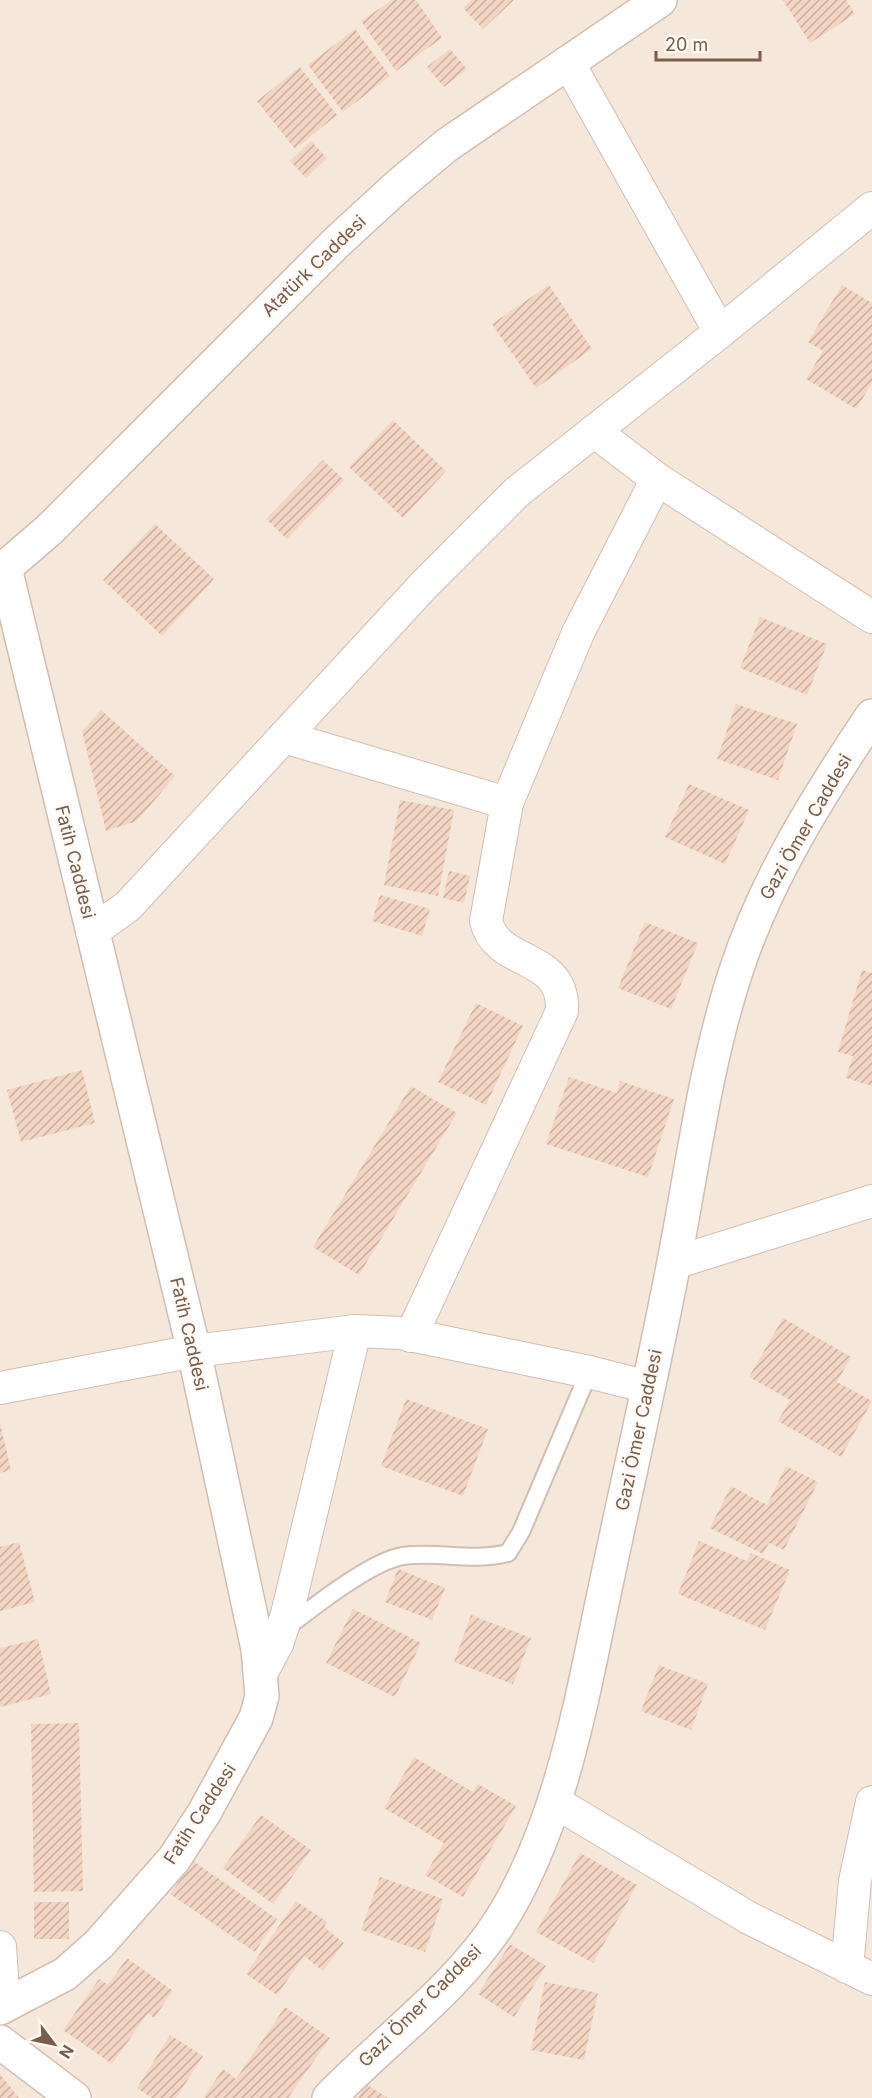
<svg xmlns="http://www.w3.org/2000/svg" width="872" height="2098" viewBox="0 0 872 2098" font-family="Inter,sans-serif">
	<defs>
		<pattern id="building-hatch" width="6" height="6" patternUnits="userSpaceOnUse" patternTransform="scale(1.5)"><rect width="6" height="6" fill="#f3d5c3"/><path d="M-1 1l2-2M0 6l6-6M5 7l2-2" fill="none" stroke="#cab0a1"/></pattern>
	</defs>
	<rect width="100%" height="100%" fill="#fdf6ec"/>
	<rect fill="#f5e8da" x="0" y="0" width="872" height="2098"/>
	<g fill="url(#building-hatch)">
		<path d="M392 0H416L442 38 396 71 361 21Z"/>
		<path d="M472 0H514L483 29 463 8Z"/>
		<path d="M783 0H846L855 14 810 43Z"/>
		<path d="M355 29 390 76 343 112 308 65Z"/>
		<path d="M450 49 467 69 444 87 427 67Z"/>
		<path d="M300 67 337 115 295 149 257 101Z"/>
		<path d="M311 141 327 158 306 178 290 161Z"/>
		<path d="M549 285 592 349 536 388 492 324Z"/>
		<path d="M842 285 872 303V383L856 409 806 379 823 351 808 342Z"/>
		<path d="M393 420 446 471 403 518 349 467Z"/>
		<path d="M323 460 344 480 287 539 266 519Z"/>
		<path d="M155 524 214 579 162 636 103 580Z"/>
		<path d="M760 617 827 644 807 695 740 668Z"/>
		<path d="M736 704 797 724 778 780 717 759Z"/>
		<path d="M101 710 175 776 137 821 106 831 82 731Z"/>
		<path d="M689 784 749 810 725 864 665 837Z"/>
		<path d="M400 800 454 810 438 896 384 885Z"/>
		<path d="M449 871 470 876 464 903 443 898Z"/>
		<path d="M380 895 430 909 422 936 372 921Z"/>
		<path d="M645 922 698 943 671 1009 618 988Z"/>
		<path d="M862 970 872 973V1086L846 1078 853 1056 838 1052Z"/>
		<path d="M476 1003 523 1026 486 1105 438 1082Z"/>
		<path d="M82 1070 95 1123 21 1142 7 1090Z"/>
		<path d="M569 1077 617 1093 620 1081 674 1099 648 1177 546 1144Z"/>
		<path d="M411 1086 457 1113 359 1275 313 1247Z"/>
		<path d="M783 1318 851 1357 837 1382 872 1401 841 1457 778 1421 790 1400 749 1377Z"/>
		<path d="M406 1399 488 1429 463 1496 381 1466Z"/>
		<path d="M0 1423 11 1470 0 1473Z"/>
		<path d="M786 1466 818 1482 784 1550 769 1543 763 1554 710 1528 731 1486 767 1505Z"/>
		<path d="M699 1541 747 1561 751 1553 790 1570 765 1630 678 1594Z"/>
		<path d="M19 1542 35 1602 0 1611V1547Z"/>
		<path d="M398 1569 445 1588 432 1620 385 1602Z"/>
		<path d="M353 1609 421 1643 395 1697 326 1663Z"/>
		<path d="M471 1615 531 1638 513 1684 454 1662Z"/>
		<path d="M38 1639 51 1694 0 1707V1648Z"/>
		<path d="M659 1665 708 1684 691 1730 641 1711Z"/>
		<path d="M79 1723 83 1891 34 1892 31 1724Z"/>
		<path d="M414 1757 473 1792 478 1784 516 1806 463 1897 425 1875 444 1843 384 1808Z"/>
		<path d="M261 1815 311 1850 273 1904 223 1868Z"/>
		<path d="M580 1853 637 1885 593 1963 536 1932Z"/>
		<path d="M193 1861 277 1919 255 1952 170 1894Z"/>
		<path d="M380 1877 443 1899 425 1952 361 1930Z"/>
		<path d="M296 1901 327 1922 324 1927 344 1943 323 1971 304 1956 277 1995 246 1974Z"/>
		<rect x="34" y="1902" width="35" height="37"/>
		<path d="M510 1944 546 1966 514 2017 478 1994Z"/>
		<path d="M127 1958 173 1991 154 2018 148 2013 112 2064 63 2030 99 1979 108 1985Z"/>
		<path d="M545 1982 598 1993 584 2060 531 2050Z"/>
		<path d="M285 2007 330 2038 288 2098H203L223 2069 236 2079Z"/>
		<path d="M170 2035 203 2056 176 2098H152L137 2088Z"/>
		<path d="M0 2074 19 2098H0Z"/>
		<path d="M366 2084 388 2098H358Z"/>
	</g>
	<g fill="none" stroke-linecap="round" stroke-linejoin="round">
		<defs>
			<path id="service" d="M286 1628C312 1608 371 1561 403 1556 438 1551 473 1562 508 1553L521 1532 589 1372"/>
			<g id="minor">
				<path d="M568 62 720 332"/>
				<path d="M594 431 657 479 872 617"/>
				<path d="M284 737 507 803"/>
				<path d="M92 932 128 906 424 585 517 492 720 332 872 208"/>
				<path d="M674 1263 872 1201"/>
				<path d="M411 1336 562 1011C565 952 497 968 486 921L507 803 578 633 657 479"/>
				<path d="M0 1388 194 1351 355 1331 401 1333 589 1372 648 1387"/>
				<path d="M262 1672 277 1644 287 1614 355 1331"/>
				<path d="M555 1802 749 1918 872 1979"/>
				<path d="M0 1947 4 2004"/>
				<path d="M847 1967 855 1881 872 1802"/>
			</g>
			<g id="tertiary">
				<path d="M0 572 49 530 337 242 399 185 447 145 660 0"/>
				<path d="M0 2008 65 1974 99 1944 174 1859 204 1813 256 1718 262 1696 258 1649 194 1351 5 568"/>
				<path d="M0 2042 74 2098"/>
				<path d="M329 2098C383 2042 457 1988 499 1923 563 1823 583 1690 608 1575 630 1471 654 1366 674 1262 693 1165 705 1065 736 971 766 879 819 795 872 716"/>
			</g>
		</defs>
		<use href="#service" stroke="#d1beb0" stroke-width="20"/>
		<use href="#minor" stroke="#d1beb0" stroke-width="34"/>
		<use href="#tertiary" stroke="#d1beb0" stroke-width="36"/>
		<use href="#service" stroke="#fff" stroke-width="16"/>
		<use href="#minor" stroke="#fff" stroke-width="32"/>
		<use href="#tertiary" stroke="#fff" stroke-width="33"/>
	</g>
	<g text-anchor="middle" stroke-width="4.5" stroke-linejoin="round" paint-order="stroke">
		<g font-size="18" fill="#7a5c4d" stroke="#fffaf3">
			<text transform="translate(314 266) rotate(-44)" y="6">Atatürk Caddesi</text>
			<text transform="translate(806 827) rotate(-60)" y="6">Gazi Ömer Caddesi</text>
			<text transform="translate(75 862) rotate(76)" y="6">Fatih Caddesi</text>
			<text transform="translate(189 1334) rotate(77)" y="6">Fatih Caddesi</text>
			<text transform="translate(639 1430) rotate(-78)" y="6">Gazi Ömer Caddesi</text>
			<text transform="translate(200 1814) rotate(-57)" y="6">Fatih Caddesi</text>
			<text transform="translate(420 2006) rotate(-45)" y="6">Gazi Ömer Caddesi</text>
		</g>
	</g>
	<g transform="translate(54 2044) rotate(122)" stroke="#fffaf3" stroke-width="4.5" paint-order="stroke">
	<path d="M0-4.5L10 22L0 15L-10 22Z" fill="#7a5c4d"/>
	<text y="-9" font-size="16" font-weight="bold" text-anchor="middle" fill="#7a5c4d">N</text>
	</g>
	<path d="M656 51v9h104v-9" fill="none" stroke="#7a5c4d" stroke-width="3"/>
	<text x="665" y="51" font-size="18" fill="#7a5c4d" stroke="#fffaf3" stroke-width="4.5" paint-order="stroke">20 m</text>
</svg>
